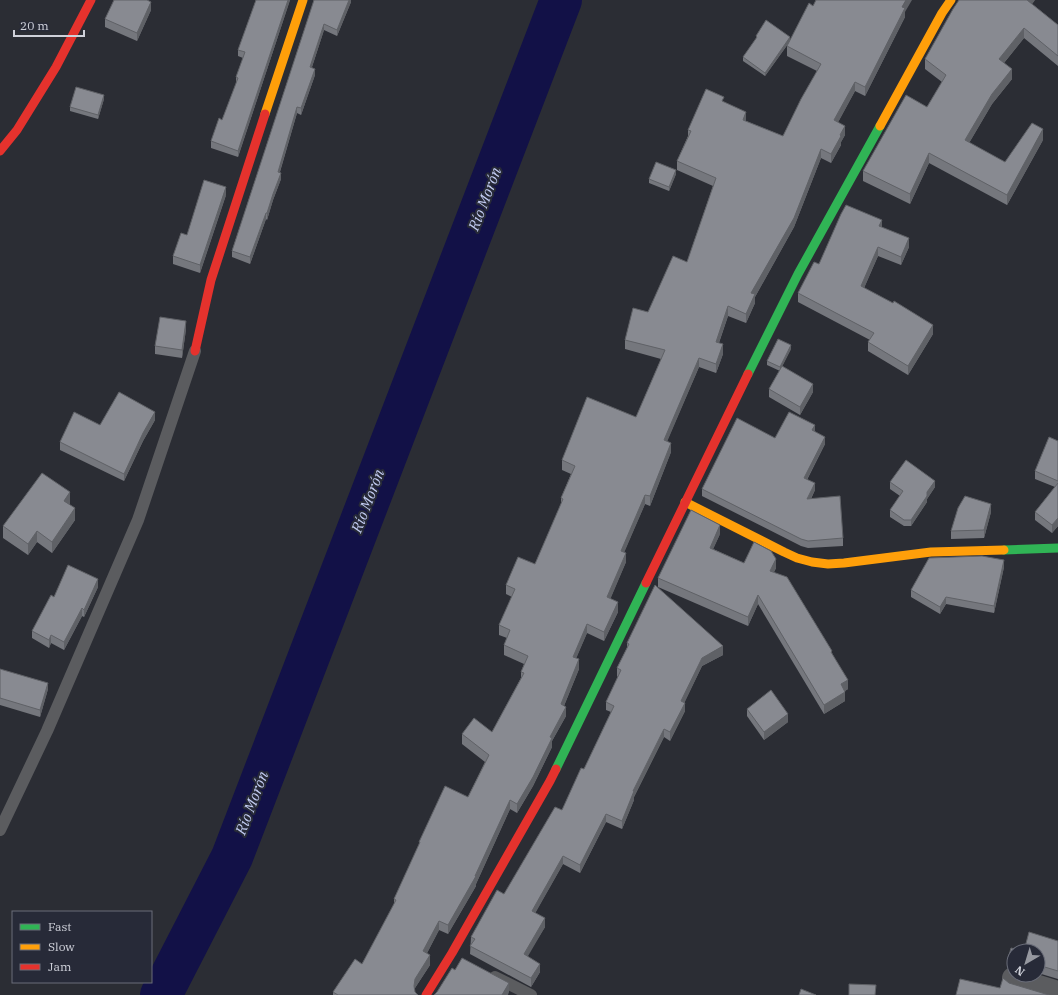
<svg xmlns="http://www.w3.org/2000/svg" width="1058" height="995" viewBox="0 0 1058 995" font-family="'IBM Plex Serif',serif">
	<rect width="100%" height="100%" fill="#2b2d34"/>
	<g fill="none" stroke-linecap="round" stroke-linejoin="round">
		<path stroke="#121147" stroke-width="42" d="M161 995 232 857 561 0"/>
		<g stroke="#5b5c5f" stroke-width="12">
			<path d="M0 830 47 731 138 520 195 351"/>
			<path d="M495 977 531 995"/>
		</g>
		<path stroke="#5b5c5f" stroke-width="22" d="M1013 978 1058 992"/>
		<g stroke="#30b455" stroke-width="9">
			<path d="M748 374 798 274 880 126"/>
			<path d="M1004 550 1058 548"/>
			<path d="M556 769 646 583"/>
		</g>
		<g stroke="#ff9f0a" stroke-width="9">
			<path d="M265 114 303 0"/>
			<path d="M880 126 942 13 951 0"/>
			<path d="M685 502 784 552 797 558 812 562 828 564 844 563 931 552 1004 550"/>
		</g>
		<g stroke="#e5322d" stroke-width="9">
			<path d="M0 151 17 130 56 67 91 0"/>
			<path d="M195 351 211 280 265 114"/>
			<path d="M646 583 748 374"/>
			<path d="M426 995 452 953 550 781 556 769"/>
		</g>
	</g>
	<g fill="#75777d">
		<path d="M256 0H290L238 157 211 148V141L222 120 236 84V77L243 58 238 56V50Z"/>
		<path d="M314 0H351V2L337 36 324 30 312 67 315 75 301 115 297 113 280 172 281 179 273 200 267 220 266 219 250 264 232 257V251Z"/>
		<path d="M1035 0 1032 4 1058 25V66L1024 38 1004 63 1012 79 992 104 969 143 1005 162 1043 140 1007 205 929 163 910 204 863 181V171L927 107 942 82 925 69V59Z"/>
		<path d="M813 6 905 12V17L865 96 855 91 838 122 845 135 841 142V145L831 163 821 158 794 227 755 297V303L746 323 728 316 719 343 723 354 716 373 699 367 667 441 671 452 650 506 645 504 624 552 626 562 610 599 618 612 604 641 587 633 576 658 579 669 564 706 566 716 552 741V747L533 786 517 813 510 809 476 884V886L448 934 439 930 427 953 430 965 415 988V992L418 995H333V992L362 964 394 905V899L419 845V842L468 797 485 762 462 744V734L492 732 521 678V672L524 664 504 655V645L507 638 499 635V625L512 597 506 594V585L535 564 561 504V498L571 474 562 470V460L636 417 661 359 625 349V340L648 312 687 262 713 186 677 170V161L688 136V130L724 102 746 121 783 136 817 71 787 56V46L788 44 765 76 743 61V57L756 40V36L790 41Z"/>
		<path d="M151 10 137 41 105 27V19Z"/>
		<path d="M104 99 98 119 70 111V107Z"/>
		<path d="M676 174 669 191 649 183V179Z"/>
		<path d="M226 195 200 273 173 264V256L187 235Z"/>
		<path d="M882 227 909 247 901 265 878 256 864 288 933 334 908 375 868 351V342L870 340 798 302V293L819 264Z"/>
		<path d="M186 329 182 358 155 354V346Z"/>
		<path d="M791 349 781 368 813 392 800 415 769 397V389L780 371 767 365V361Z"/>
		<path d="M155 420 143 441 124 481 60 450V442L100 425Z"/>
		<path d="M815 432 825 444 807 480 815 490 811 499 843 538V546L808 548 801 546 702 496V489L775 438Z"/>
		<path d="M1058 441V526L1052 533 1035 520V512L1055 487 1035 479V471Z"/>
		<path d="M890 482 935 487 927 499V502L911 526H904L890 517V510L900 496 890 489Z"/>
		<path d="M70 504V505L75 520 52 553 37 542 28 555 3 538V526Z"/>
		<path d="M991 512 984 538 951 539V531Z"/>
		<path d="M720 534 713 549 744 563 776 568 774 572 832 653 848 689 845 691V701L824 714 758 604 748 626 658 587V578Z"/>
		<path d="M1004 567 994 613 946 604 940 614 911 597V590Z"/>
		<path d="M98 587 84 617 82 616 64 650 51 643 49 648 32 638V631L54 597Z"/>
		<path d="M627 643 723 655 702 666 684 703 685 711 670 741 664 737 634 797V800L622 829 606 822 580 873 563 864 535 913 545 927 527 956 540 972 531 987 470 954 471 937 504 894 562 810 584 769 611 712 606 710V702L618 677 617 676V668L627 648Z"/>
		<path d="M0 669 48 689 40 717 0 705Z"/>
		<path d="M747 709 788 722 764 740 747 716Z"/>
		<path d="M1058 941V979L1038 973V951Z"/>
		<path d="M1014 951V966H1011L1008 967V959Z"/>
	</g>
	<g fill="#5f6166">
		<path d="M288 0H290L238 157V151Z"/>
		<path d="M349 0H351V2L337 36V30Z"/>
		<path d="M906 0H912L905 12V17L865 96V87L902 7Z"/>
		<path d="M1027 0H1035L1027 10Z"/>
		<path d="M151 2V10L137 41V33Z"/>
		<path d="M324 24V30L310 73V67Z"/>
		<path d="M1024 28V38L999 69V59Z"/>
		<path d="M790 37V41L765 76V73Z"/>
		<path d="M315 69V75L301 115V108Z"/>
		<path d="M1012 69V79L992 104 965 150V140L992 94Z"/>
		<path d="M855 82V91L834 130V120Z"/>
		<path d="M104 95V99L98 119V115Z"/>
		<path d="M297 107V113L278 178V172Z"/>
		<path d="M746 112V121L743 120Z"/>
		<path d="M845 126V135L841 142V145L831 163V154Z"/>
		<path d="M1043 129V140L1007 205V195Z"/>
		<path d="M821 149V158L794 227 755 297V303L746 323V314L751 293Z"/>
		<path d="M929 153V163L910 204V194Z"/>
		<path d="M676 170V174L669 191V187Z"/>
		<path d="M281 173V179L273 200 267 220V213L273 194Z"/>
		<path d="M226 187V195L200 273V265Z"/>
		<path d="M266 213V219L250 264V257Z"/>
		<path d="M882 220V229L879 226Z"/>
		<path d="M909 238V247L901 265V257Z"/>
		<path d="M878 247V256L861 295V286Z"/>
		<path d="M728 306V316L716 351V342Z"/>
		<path d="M186 321V329L182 358V350Z"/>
		<path d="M933 325V334L908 375V366Z"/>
		<path d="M723 344V354L716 373V364Z"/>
		<path d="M791 345V349L780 371V367Z"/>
		<path d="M699 358V367L664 449V440Z"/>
		<path d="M813 384V392L800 415V407Z"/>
		<path d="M155 412V420L143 441 124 481V474L143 433Z"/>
		<path d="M815 425V432L812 430Z"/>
		<path d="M825 437V444L804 485V478Z"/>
		<path d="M671 443V452L650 506V496Z"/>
		<path d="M935 481V487L927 499V502L911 526V520L927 492Z"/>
		<path d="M815 483V490L807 506V499Z"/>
		<path d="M70 492V504L64 512V501Z"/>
		<path d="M645 495V504L621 560V551Z"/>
		<path d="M991 504V512L984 538V530Z"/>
		<path d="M75 508V520L52 553V542Z"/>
		<path d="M1058 518V526L1052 533V525Z"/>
		<path d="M720 525V534L710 556V548Z"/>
		<path d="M37 531V542L28 555V544Z"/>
		<path d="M626 553V562L607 607V597Z"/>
		<path d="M776 559V568L770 580V571Z"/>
		<path d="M1004 560V567L994 613V606Z"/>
		<path d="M98 579V587L84 617V610Z"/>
		<path d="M758 595V604L748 626V617Z"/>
		<path d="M946 597V604L940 614V607Z"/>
		<path d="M618 602V612L604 641V632Z"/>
		<path d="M82 608V616L64 650V642Z"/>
		<path d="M587 624V633L573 666V657Z"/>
		<path d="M51 635V643L49 648V640Z"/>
		<path d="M723 646V655L702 666 681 710V701L702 658Z"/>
		<path d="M579 659V669L561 713V704Z"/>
		<path d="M848 680V689L841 693V684Z"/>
		<path d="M48 683V689L40 717V710Z"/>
		<path d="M845 692V701L824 714V705Z"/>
		<path d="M685 703V711L670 741V732Z"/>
		<path d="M566 707V716L552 741V747L533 786 517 813V804L550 737Z"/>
		<path d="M788 714V722L764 740V732Z"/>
		<path d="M664 729V737L634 797V800L622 829V821L633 791Z"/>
		<path d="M510 800V809L476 884V886L448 934V925L475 876Z"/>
		<path d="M606 814V822L580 873V865Z"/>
		<path d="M563 856V864L532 919V911Z"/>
		<path d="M545 918V927L524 963V954Z"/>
		<path d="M439 921V930L423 961V951Z"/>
		<path d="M430 955V965L415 988 414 995V986L415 979Z"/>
		<path d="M1011 958V966L1008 967V959Z"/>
		<path d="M540 964V972L531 987V978Z"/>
		<path d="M509 983V992L508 995H502Z"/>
	</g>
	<g fill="#888a91" stroke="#5f6166">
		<path d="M114 0H147L151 2 137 33 105 19Z"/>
		<path d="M256 0H288L238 151 211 141 219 118 222 120 238 78 236 77 245 52 238 50Z"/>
		<path d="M314 0H349L337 30 324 24 310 67 315 69 301 108 297 107 278 172 281 173 273 194 267 213H266L250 257 232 251Z"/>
		<path d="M816 0H906L902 7 905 8 865 87 855 82 834 120 845 126 840 135 841 136 831 154 821 149 794 218 751 293 755 294 746 314 728 306 716 342 723 344 716 364 699 358 664 440 671 443 650 496 645 495 621 551 626 553 607 597 618 602 604 632 587 624 573 657 579 659 561 704 566 707 550 737 552 738 533 777 517 804 510 800 475 876H476L448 925 439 921 423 951 430 955 415 979 414 986 415 992 418 995H338L333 992 355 959 362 964 396 900 394 899 420 842H419L445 786 468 797 489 755 462 734 474 718 492 732 524 673 521 672 528 656 504 645 510 630 499 625 515 589 506 585 518 557 535 564 563 499 561 498 575 466 562 460 587 397 636 417 665 350 625 340 633 308 648 312 673 256 687 262 716 178 677 161 691 131 688 130 706 89 724 97 722 101 746 112 743 120 783 136 801 99 821 64 787 46 809 3 813 6Z"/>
		<path d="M959 0H1027L1058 25V56L1024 28 999 59 1012 69 992 94 965 140 1005 162 1032 123 1043 129 1007 195 929 153 910 194 863 171 906 95 927 107 946 75 925 59 953 9Z"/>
		<path d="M766 20 790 37 765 73 743 57 757 37 756 36Z"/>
		<path d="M76 87 104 95 98 115 70 107Z"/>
		<path d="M656 162 676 170 669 187 649 179Z"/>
		<path d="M204 180 226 187 200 265 173 256 181 233 187 235Z"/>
		<path d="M846 205 882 220 879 226 909 238 901 257 878 247 861 286 893 303 894 301 933 325 908 366 868 342 874 333 798 293 814 262 819 264 841 214Z"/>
		<path d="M160 317 186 321 182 350 155 346Z"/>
		<path d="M778 339 791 345 780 367 767 361Z"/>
		<path d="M782 366 813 384 800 407 769 389Z"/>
		<path d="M119 392 155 412 143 433 124 474 60 442 74 412 100 425Z"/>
		<path d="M789 412 815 425 812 430 825 437 804 478 815 483 807 499 840 496 843 538 808 541 801 539 702 489 737 418 775 438Z"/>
		<path d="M1049 437 1058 441V481L1035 471Z"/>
		<path d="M906 460 935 481 927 492V496L911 520H904L890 510 903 491 890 482Z"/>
		<path d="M42 473 70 492 64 501 75 508 52 542 37 531 28 544 3 526Z"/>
		<path d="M1058 483V518L1052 525 1035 512Z"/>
		<path d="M965 496 991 504 984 530 951 531 958 508Z"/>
		<path d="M691 510 720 525 710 548 744 563 754 542 771 551 776 559 770 571 787 577 832 651 831 652 848 680 841 684 845 692 824 705 758 595 748 617 658 578Z"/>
		<path d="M982 556 1004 560 994 606 946 597 940 607 911 590 929 558Z"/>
		<path d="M68 565 98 579 84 610 82 608 64 642 51 635 49 640 32 631 51 595 54 597Z"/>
		<path d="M655 585 723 646 702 658 681 701 685 703 670 732 664 729 633 791H634L622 821 606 814 580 865 563 856 532 911 545 918 524 954 540 964 531 978 470 946 475 939 471 937 497 890 504 894 555 807 562 810 581 768 584 769 614 706 606 702 621 670 617 668 629 644 627 643Z"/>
		<path d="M0 669 48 683 40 710 0 698Z"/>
		<path d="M771 690 788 714 764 732 747 709Z"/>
		<path d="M1029 932 1058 941V971L1038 965V951H1024Z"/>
		<path d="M1011 948 1023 951H1014V958H1011L1008 959Z"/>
		<path d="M462 958 509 983 502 995H434L437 992 452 968 455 970Z"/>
		<path d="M1003 978 1009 983 1049 995H956L960 979 1000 988Z"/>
		<path d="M849 984 876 985 875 995H849Z"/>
		<path d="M801 989 816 995H799Z"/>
	</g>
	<g text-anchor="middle" stroke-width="4" stroke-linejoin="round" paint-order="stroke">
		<g font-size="15" font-style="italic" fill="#c3cdf3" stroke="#272a38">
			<text transform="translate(485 199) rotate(-69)" y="5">Río Morón</text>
			<text transform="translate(368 501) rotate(-69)" y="5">Río Morón</text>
			<text transform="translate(252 803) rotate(-69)" y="5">Río Morón</text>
		</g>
	</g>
	<rect x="12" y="911" width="140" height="72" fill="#272a38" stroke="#6a6d79"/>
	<rect x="20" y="924" width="20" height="6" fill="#30b455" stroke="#6a6d79"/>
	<text x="48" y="931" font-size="12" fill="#cfd1da">Fast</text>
	<rect x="20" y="944" width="20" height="6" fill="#ff9f0a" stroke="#6a6d79"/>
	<text x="48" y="951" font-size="12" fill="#cfd1da">Slow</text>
	<rect x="20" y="964" width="20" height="6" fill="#e5322d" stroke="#6a6d79"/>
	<text x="48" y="971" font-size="12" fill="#cfd1da">Jam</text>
	<g transform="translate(1026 963) rotate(218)"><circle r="19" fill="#272a38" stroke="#6a6d79"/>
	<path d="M0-3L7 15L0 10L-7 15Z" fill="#9698a0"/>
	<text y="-6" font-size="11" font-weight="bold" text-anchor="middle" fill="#cfd1da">N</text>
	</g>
	<path d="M14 30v6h70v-6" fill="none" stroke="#cfd1da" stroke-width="2"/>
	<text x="20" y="30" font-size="12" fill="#cfd1da" stroke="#272a38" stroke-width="3" paint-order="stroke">20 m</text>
</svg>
